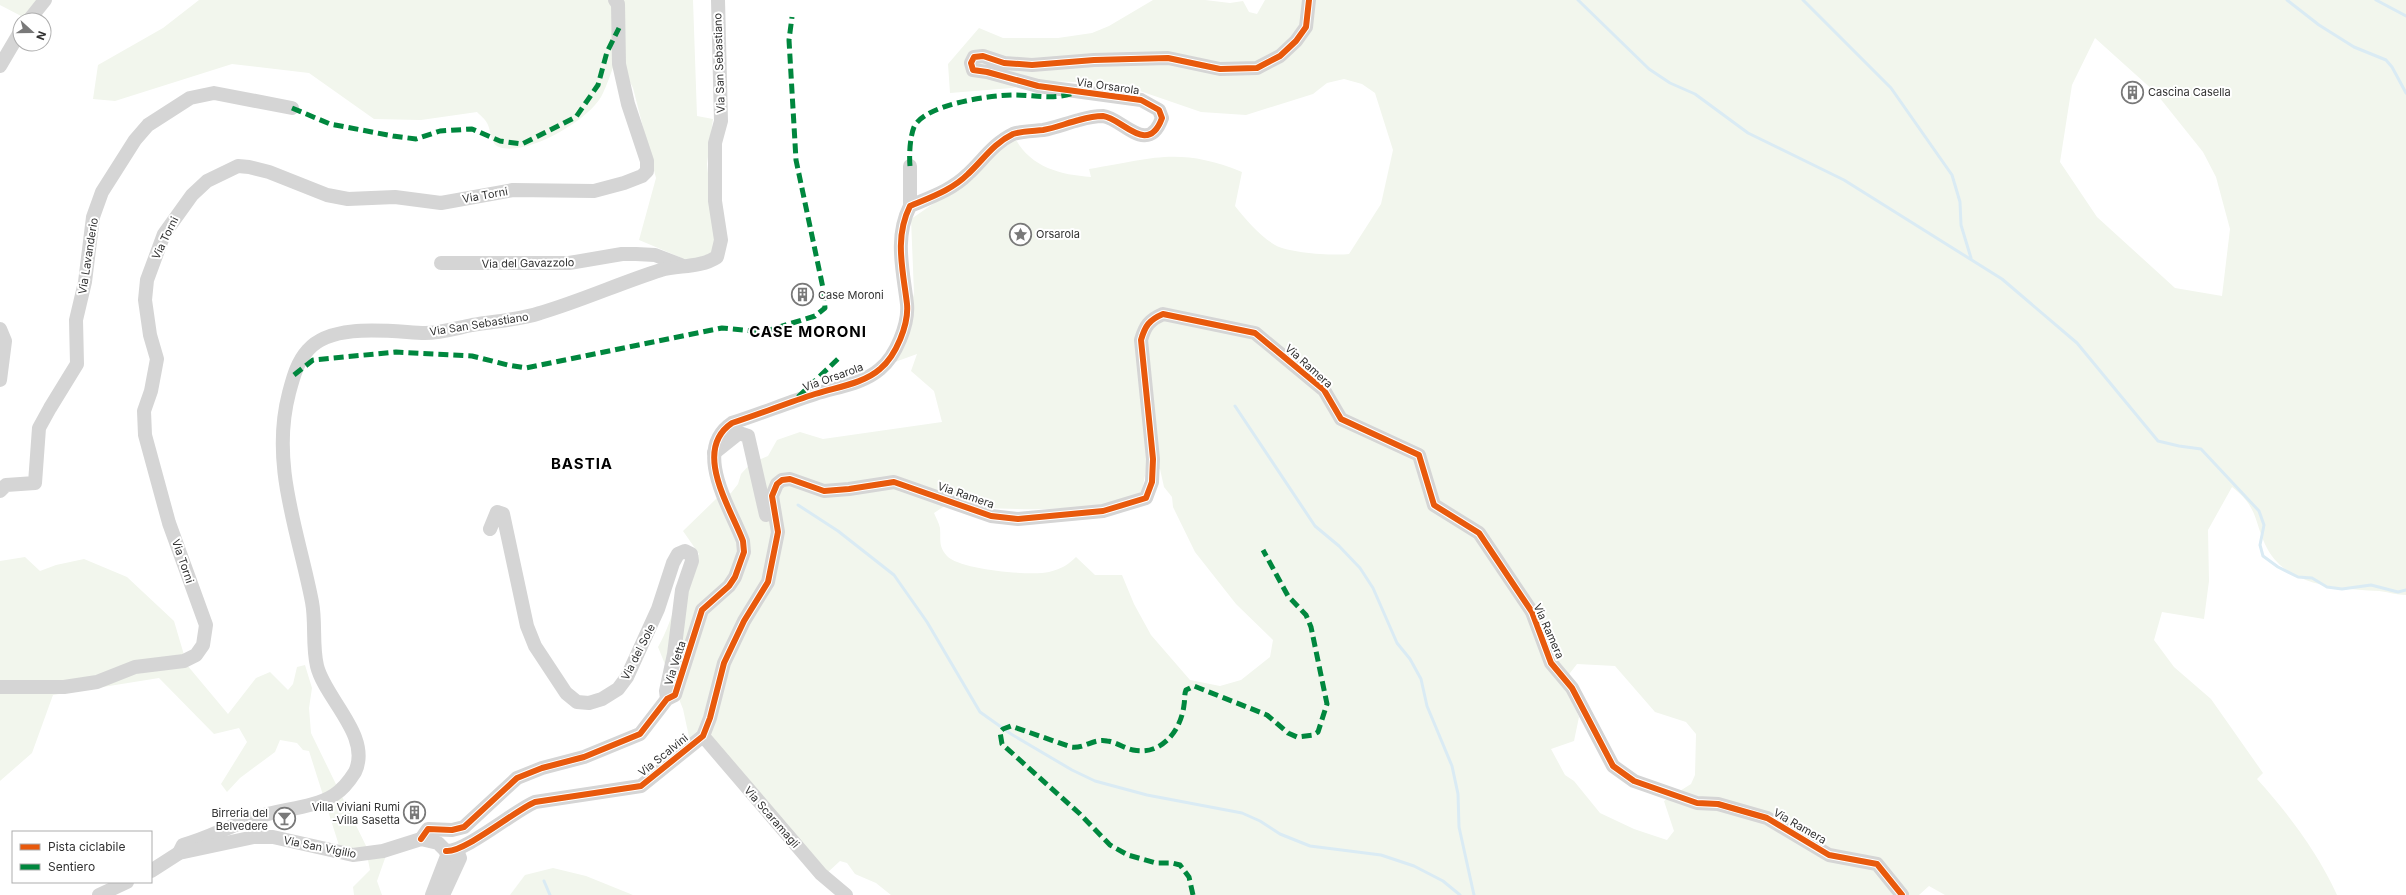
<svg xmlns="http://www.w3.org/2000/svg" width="2406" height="895" viewBox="0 0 2406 895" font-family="Inter,sans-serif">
	<rect width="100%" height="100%" fill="#fff"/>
	<g fill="#f2f6ed" fill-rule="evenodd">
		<path d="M0 0H37L23 17 0 5Z"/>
		<path d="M199 0H693L697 116 713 119 707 164 715 241 712 253 689 261 639 240 656 178 633 88 622 66 616 60C611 72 607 86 601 97 587 121 526 157 499 147 490 144 491 129 487 123 485 119 480 115 477 112L421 120 374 119 309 73 232 64 115 101 93 99 98 65 163 28Z"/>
		<path d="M1153 0H1205L1230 3 1243 1 1249 12 1257 14 1265 0H2406V595C2397 595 2388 592 2379 591 2342 589 2289 587 2268 550 2254 525 2260 508 2232 487L2208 530 2209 581 2204 619 2162 612 2154 640 2174 667 2211 699 2263 773 2257 779C2288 813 2318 853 2337 895H1945L1929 886 1919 895H891L876 883 855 874 847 863 840 861 827 873 715 741 691 746 683 709 658 647C675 618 679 581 699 554L683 531 717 498 731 493 738 484 741 474 751 463 768 456 777 440 800 432 823 439 942 422 934 391 911 371 917 354 895 362 905 332 914 293 911 219 949 193 1007 137 1015 138C1030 167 1060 175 1091 177L1089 169C1151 159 1179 146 1242 172L1235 206C1246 220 1260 236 1275 245 1288 253 1334 256 1349 254L1381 204 1393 150 1375 93 1362 84 1344 79 1327 83 1313 94 1246 115 1201 112 1140 91 1075 82 1046 81 1012 88 950 93 948 64 979 28 1003 38H1058L1092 33 1109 26ZM2095 38 2155 92 2203 152 2216 177 2230 229 2222 296 2175 288 2097 217 2060 162 2072 85ZM1160 469 1164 487 1172 497 1173 507 1195 552 1236 604 1273 640 1270 657 1241 680 1220 686 1190 680 1151 635 1134 604 1122 575H1095L1076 557C1068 565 1061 569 1049 572 1031 576 960 570 947 556 938 546 941 540 940 528 939 523 936 518 934 513L946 505C1011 510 1078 514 1141 496L1146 470ZM1577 664 1615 666 1655 712 1686 722 1696 734 1695 775 1691 784 1664 801 1674 831 1667 840 1634 829 1600 813 1574 781 1565 775 1551 749 1574 741 1579 717 1563 682Z"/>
		<path d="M25 557 40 571 56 565 84 559 127 577 174 621 187 665 228 714 256 678 270 672 288 690 293 684 297 667 305 665 312 688 309 708 311 733 369 852 389 847 377 881 382 895H354L353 887 370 870 368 860 343 858 309 751 303 750 297 743 280 740 275 752 240 778 227 792 221 784 247 742 239 728 214 734 159 678 53 695 32 753 0 781V561Z"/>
		<path d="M553 868 586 876 633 895H510L525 875Z"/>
	</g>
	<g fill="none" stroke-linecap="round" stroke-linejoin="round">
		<g stroke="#daebf4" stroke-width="3">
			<path d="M1578 0 1649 69 1670 83 1695 94 1748 133 1844 180 2002 279 2077 343 2158 441 2179 446 2201 449 2259 511 2264 525 2260 545 2263 556 2278 567 2298 577 2312 578 2327 587 2342 589 2371 585 2398 592 2406 590"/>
			<path d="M1803 0 1891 88 1952 175 1960 202 1961 225 1971 258"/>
			<path d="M2287 0 2319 25 2354 47 2386 60 2392 67 2406 93"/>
			<path d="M2376 0 2406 16"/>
			<path d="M1235 406 1315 526 1339 546 1360 568 1373 588 1397 643 1410 659 1421 679 1427 706 1452 766 1458 794 1459 827 1474 895"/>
			<path d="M798 505 838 531 894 575 927 622 980 712 1011 734 1072 770 1095 781 1147 795 1242 813 1260 821 1280 834 1310 846 1381 855 1414 866 1443 881 1460 895"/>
			<path d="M544 881 550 895"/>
		</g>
		<g stroke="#d5d5d5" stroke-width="14">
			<path d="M29 20 45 0"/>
			<path d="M0 66 20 32"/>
			<path d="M910 166V206"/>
			<path d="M441 263H569L622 254H636L655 255 681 265"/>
			<path d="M0 329 5 341 0 380"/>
			<path d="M714 453 739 433 748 436 766 515"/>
			<path d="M0 491 6 485 35 483 39 428 50 408 77 364 76 320 85 282 93 217 102 192 135 140 148 125 190 98 214 93 292 108"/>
			<path d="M490 529 497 512 503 514 527 626 535 646 566 693 577 702 589 703 602 699 618 689 627 677 658 609 673 563 678 554 685 551 691 554 692 561 682 590 674 654 666 691 667 699"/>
			<path d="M0 687H64L97 682 135 667 184 661 196 655 203 645 206 625 169 523 145 435 144 411 151 391 157 359 150 335 145 300 147 280 164 234 192 195 207 181 238 166 249 167 269 172 327 195 348 199 395 197 441 203 513 190 594 191 624 183 642 176 647 171V161L628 104 619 64 618 4 615 0"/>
			<path d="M703 736 821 874 846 895"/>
			<path d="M421 839 428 829 452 830 464 827 517 778 542 768 584 757 640 734 667 699 675 695 702 610 729 586 735 577 744 552 743 541C730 507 692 450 732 423 760 414 787 403 815 394 836 387 863 384 880 369 896 356 909 324 907 304 903 270 894 238 910 206 931 197 952 190 968 174 983 160 994 143 1013 134 1022 131 1034 131 1043 130 1055 128 1067 123 1079 120 1086 118 1095 116 1103 116 1122 118 1148 157 1162 118L1159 110 1141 100 1038 86 987 72 973 70 971 63 974 57 983 56 1004 63 1032 65 1094 60 1168 58 1220 69 1257 68 1280 56 1296 41 1306 27 1309 0"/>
			<path d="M446 851C464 853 514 811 535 802L641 786 703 736 710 718 724 663 744 621 768 582 778 532 772 496 777 484 782 480 790 479 824 491 849 489 894 482 991 516 1018 519 1103 511 1146 498 1152 482 1153 459 1141 340C1145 326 1149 320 1163 314L1255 333 1324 390 1341 419 1419 455 1434 505 1479 533 1532 612 1551 663 1572 688 1613 766 1634 781 1697 803 1718 804 1767 818 1829 855 1877 864 1902 895"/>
			<path d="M179 853 183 845C209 838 231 825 257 817 280 809 314 808 334 795 342 790 350 780 355 772 372 736 325 699 317 666 312 645 316 623 312 602 299 533 270 465 289 393 293 378 297 362 308 350 332 322 393 332 425 333 440 333 457 328 472 325 495 321 519 320 540 313 581 301 620 283 661 270 679 265 700 268 717 257L721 240 715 201V143L721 121 718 0"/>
			<path d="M151 871 179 853 254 837H273L353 855 383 851 421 839 438 843 446 851"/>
			<path d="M99 895 127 882"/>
			<path d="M432 895 447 856 446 851"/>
			<path d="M443 895 460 858 458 853 452 852"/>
		</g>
		<g stroke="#00873e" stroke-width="5" stroke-dasharray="10 5" stroke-linecap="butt">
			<path d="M292 108 330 124 393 136 416 139 440 131 472 129 500 141 522 144 576 117 598 85 607 52 619 28"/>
			<path d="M910 166C909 155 910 137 914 127 925 104 991 95 1014 95 1034 95 1055 100 1074 93"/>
			<path d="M294 375 313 360 396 352 472 356 508 365 526 368 722 328 763 332 815 316 825 308 823 288 796 160 789 40 792 17"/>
			<path d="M798 397 841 356"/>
			<path d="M1193 895 1189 877 1180 865 1172 863H1156L1128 855 1110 845 1080 814 1002 744 1000 732 1003 729 1011 726 1071 747C1084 749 1094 738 1107 741 1116 742 1124 748 1133 750 1161 756 1181 731 1184 705 1185 700 1184 695 1186 690L1194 686 1267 715 1288 733 1297 737 1313 735 1318 732 1327 704 1311 627 1306 615 1288 596 1263 550"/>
		</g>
		<defs>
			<g id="cycleway">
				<path d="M421 839 428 829 452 830 464 827 517 778 542 768 584 757 640 734 667 699 675 695 702 610 729 586 735 577 744 552 743 541C730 507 692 450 732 423 760 414 787 403 815 394 836 387 863 384 880 369 896 356 909 324 907 304 903 270 894 238 910 206 931 197 952 190 968 174 983 160 994 143 1013 134 1022 131 1034 131 1043 130 1055 128 1067 123 1079 120 1086 118 1095 116 1103 116 1122 118 1148 157 1162 118L1159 110 1141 100 1038 86 987 72 973 70 971 63 974 57 983 56 1004 63 1032 65 1094 60 1168 58 1220 69 1257 68 1280 56 1296 41 1306 27 1309 0"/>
				<path d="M446 851C464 853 514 811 535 802L641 786 703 736 710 718 724 663 744 621 768 582 778 532 772 496 777 484 782 480 790 479 824 491 849 489 894 482 991 516 1018 519 1103 511 1146 498 1152 482 1153 459 1141 340C1145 326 1149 320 1163 314L1255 333 1324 390 1341 419 1419 455 1434 505 1479 533 1532 612 1551 663 1572 688 1613 766 1634 781 1697 803 1718 804 1767 818 1829 855 1877 864 1902 895"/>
			</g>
		</defs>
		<use href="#cycleway" stroke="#fff" stroke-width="8"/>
		<use href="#cycleway" stroke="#e8590c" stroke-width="6"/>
	</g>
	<defs>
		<symbol id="building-ring" viewBox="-11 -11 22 22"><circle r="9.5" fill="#fff" stroke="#797979" stroke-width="1.5"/><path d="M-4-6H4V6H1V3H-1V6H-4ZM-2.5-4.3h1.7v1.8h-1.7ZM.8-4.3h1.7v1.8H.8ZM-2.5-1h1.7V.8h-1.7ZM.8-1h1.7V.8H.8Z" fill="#797979"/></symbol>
		<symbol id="sight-ring" viewBox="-11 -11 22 22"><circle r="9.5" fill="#fff" stroke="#797979" stroke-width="1.5"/><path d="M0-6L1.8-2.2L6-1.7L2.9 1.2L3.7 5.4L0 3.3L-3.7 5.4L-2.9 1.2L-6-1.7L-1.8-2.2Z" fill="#797979"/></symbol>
		<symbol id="bar-ring" viewBox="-11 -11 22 22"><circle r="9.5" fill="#fff" stroke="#797979" stroke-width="1.5"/><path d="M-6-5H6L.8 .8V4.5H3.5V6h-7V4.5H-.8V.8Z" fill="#797979"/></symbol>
	</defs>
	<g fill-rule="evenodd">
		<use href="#building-ring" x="2120" y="80" width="25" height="25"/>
		<use href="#sight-ring" x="1008" y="222" width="25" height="25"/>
		<use href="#building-ring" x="790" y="282" width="25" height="25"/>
		<use href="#building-ring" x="402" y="800" width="25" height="25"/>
		<use href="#bar-ring" x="272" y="806" width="25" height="25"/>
	</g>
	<g text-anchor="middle" stroke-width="4" stroke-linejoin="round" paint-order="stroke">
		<g font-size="11" fill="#313131" stroke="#fff">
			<text transform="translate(719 63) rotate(-92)" y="4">Via San Sebastiano</text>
			<text transform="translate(1108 86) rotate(8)" y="4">Via Orsarola</text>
			<text transform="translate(485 195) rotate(-10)" y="4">Via Torni</text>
			<text transform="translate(165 238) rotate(-64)" y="4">Via Torni</text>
			<text transform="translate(88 256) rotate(-81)" y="4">Via Lavanderio</text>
			<text transform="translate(528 263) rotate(-1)" y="4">Via del Gavazzolo</text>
			<text transform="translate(479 324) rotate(-9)" y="4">Via San Sebastiano</text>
			<text transform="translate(1309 366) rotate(42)" y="4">Via Ramera</text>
			<text transform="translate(833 377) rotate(-20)" y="4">Via Orsarola</text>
			<text transform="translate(966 495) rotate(19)" y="4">Via Ramera</text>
			<text transform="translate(183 561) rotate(71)" y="4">Via Torni</text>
			<text transform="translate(1549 631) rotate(66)" y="4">Via Ramera</text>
			<text transform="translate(638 652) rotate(-63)" y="4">Via del Sole</text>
			<text transform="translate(675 663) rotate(-72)" y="4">Via Vetta</text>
			<text transform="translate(663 755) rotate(-39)" y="4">Via Scalvini</text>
			<text transform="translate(772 817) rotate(49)" y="4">Via Scaramagli</text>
			<text transform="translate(1800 826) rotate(30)" y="4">Via Ramera</text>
			<text transform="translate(320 847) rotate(11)" y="4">Via San Vigilio</text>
		</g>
		<g font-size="11" fill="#313131" stroke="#fff" text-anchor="start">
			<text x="2148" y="96">Cascina Casella</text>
			<text x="1036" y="238">Orsarola</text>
			<text x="818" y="299">Case Moroni</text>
			<text x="400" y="811" text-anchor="end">Villa Viviani Rumi<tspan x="400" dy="13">-Villa Sasetta</tspan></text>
			<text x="268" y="817" text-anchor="end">Birreria del<tspan x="268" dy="13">Belvedere</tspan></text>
		</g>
		<g font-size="15" font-weight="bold" letter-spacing="1" fill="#000" stroke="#fff">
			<text x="808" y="337">CASE MORONI</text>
			<text x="582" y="469">BASTIA</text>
		</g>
	</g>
	<rect x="12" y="831" width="140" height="52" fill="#ffffff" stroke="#adadad"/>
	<rect x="20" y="844" width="20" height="6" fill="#e8590c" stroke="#adadad"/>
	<text x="48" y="851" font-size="12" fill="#313131">Pista ciclabile</text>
	<rect x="20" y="864" width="20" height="6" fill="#00873e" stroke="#adadad"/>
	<text x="48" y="871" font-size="12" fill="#313131">Sentiero</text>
	<g transform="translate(32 32) rotate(111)"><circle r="19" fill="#ffffff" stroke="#adadad"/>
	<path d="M0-3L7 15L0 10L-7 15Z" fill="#797979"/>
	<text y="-6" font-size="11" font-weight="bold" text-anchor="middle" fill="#313131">N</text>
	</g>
</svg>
